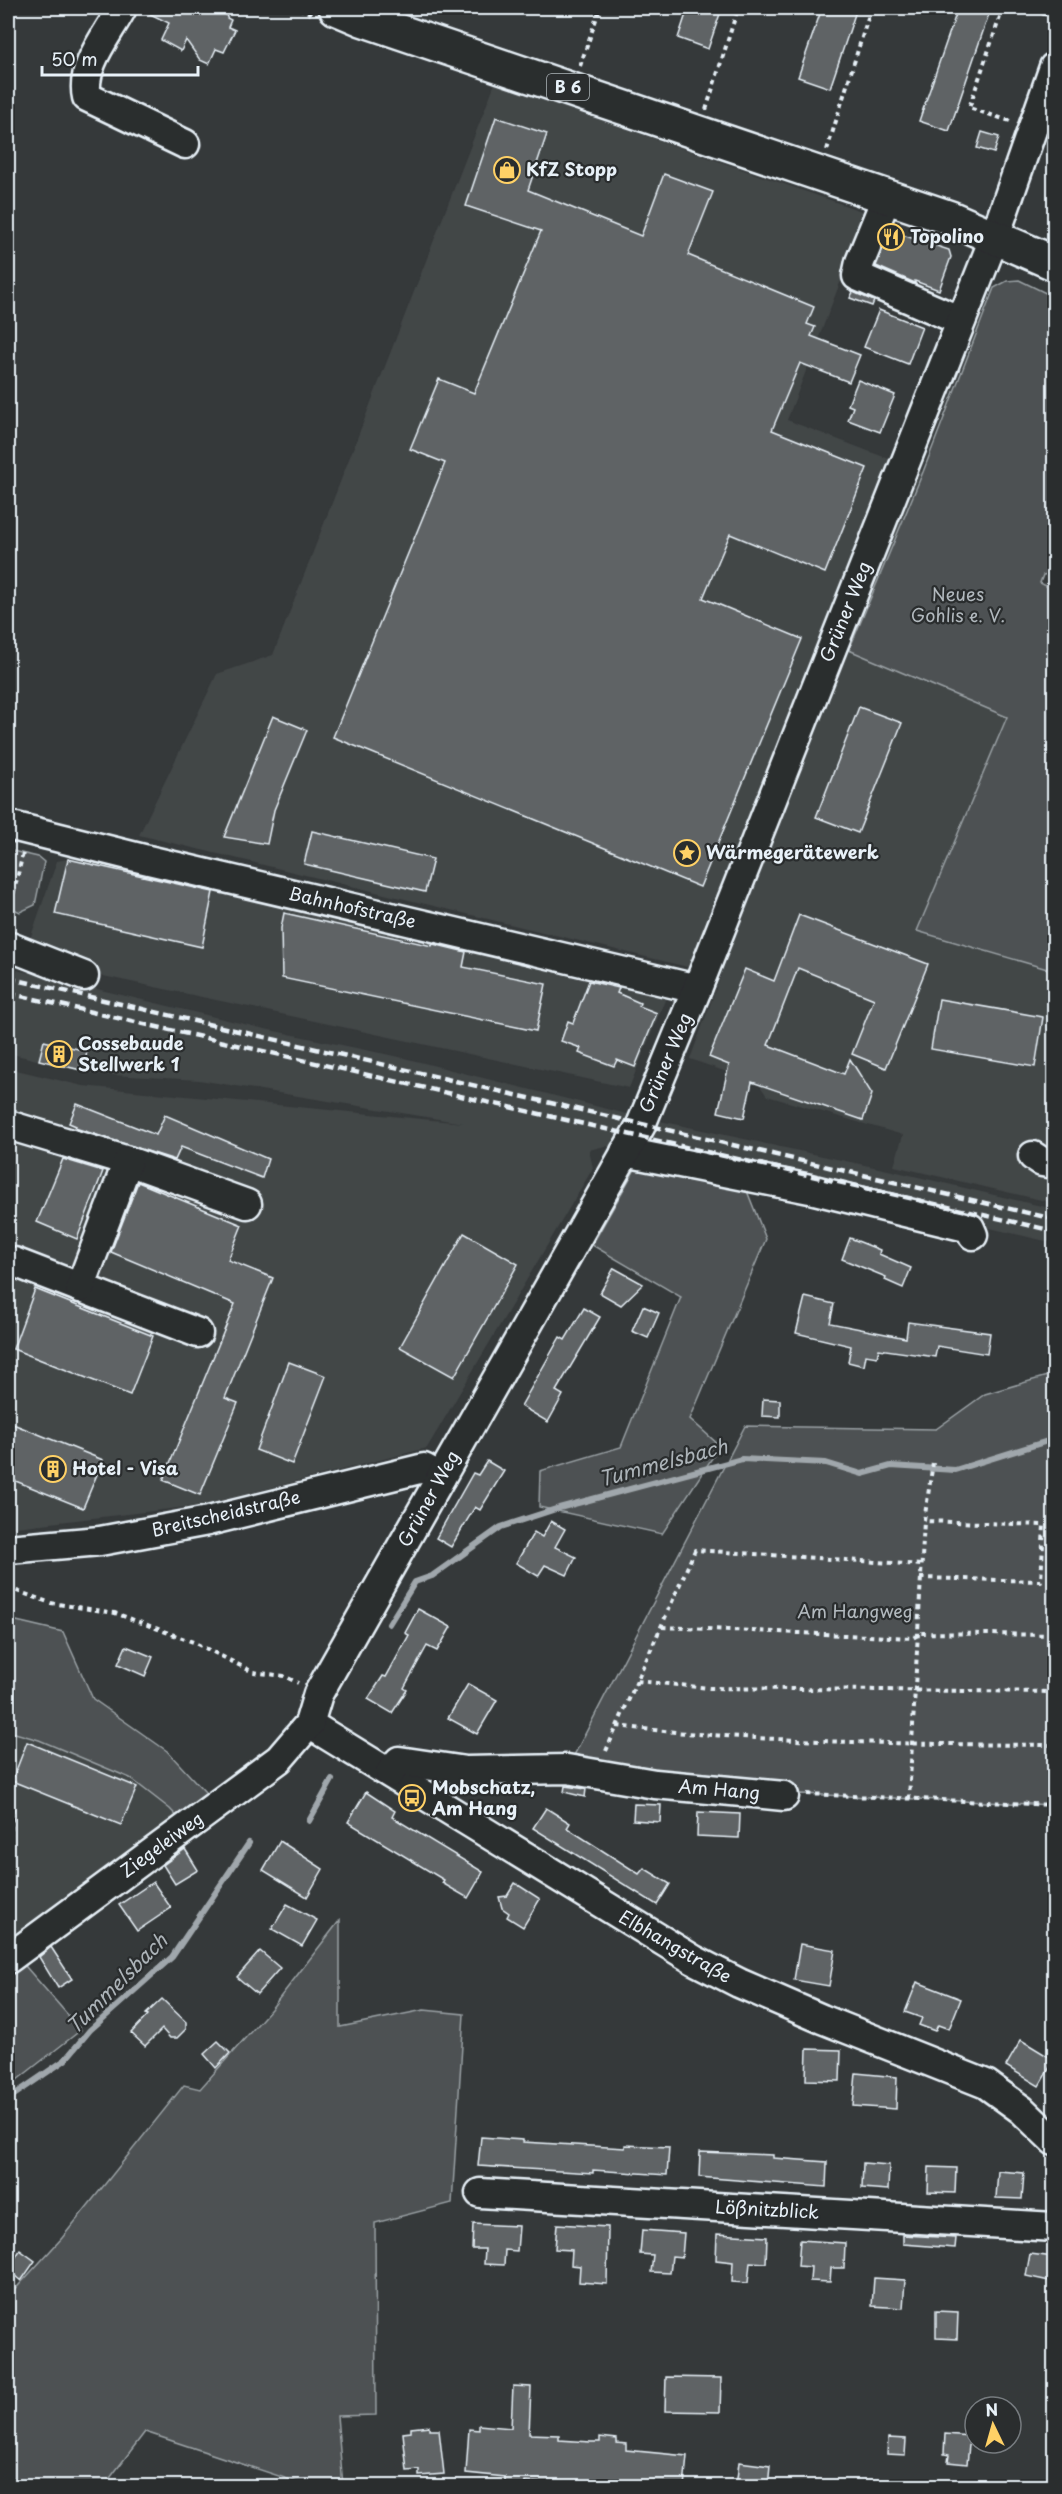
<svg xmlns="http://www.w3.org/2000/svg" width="1062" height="2494" viewBox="0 0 1062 2494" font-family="'Playpen Sans',sans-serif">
	<rect width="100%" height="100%" fill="#35393a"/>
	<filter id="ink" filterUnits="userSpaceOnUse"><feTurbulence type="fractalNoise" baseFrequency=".0167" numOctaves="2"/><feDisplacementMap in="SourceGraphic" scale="12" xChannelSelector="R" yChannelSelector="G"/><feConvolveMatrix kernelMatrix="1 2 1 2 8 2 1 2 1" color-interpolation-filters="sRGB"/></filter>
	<g filter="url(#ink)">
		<g fill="#424647">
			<path d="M495 83 867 213 787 420 923 472 849 650 1007 717 917 931 1054 972V1203L894 1166 903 1135 767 1096 758 1083 690 1059 721 975 139 835 217 674 273 655Z"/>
			<path d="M68 859 435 935 668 993 629 1088 103 976 29 942 57 861Z"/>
			<path d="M8 968 265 1029 404 1058 623 1113 897 1172 1054 1209V1243L693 1159 605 1146 589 1150 593 1168 427 1448 204 1505 8 1528V1068L83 1086 463 1123 199 1080 94 1074 8 1053Z"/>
			<path d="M8 1731 39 1740 130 1778 170 1809 187 1827 8 1959Z"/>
		</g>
		<g fill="#4d5152" stroke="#9aa1a5" stroke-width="1.5">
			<path d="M1019 280 1054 297V573L1043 575 1040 583 1054 590V971L917 931 1007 717 849 650 923 472 994 288 1007 281Z"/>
			<path d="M8 850 38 857 44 862 35 905 20 912 8 906Z"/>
			<path d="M637 1166 745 1186 766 1239 690 1419 720 1446 662 1534 539 1507 540 1471 621 1447 681 1297 592 1245Z"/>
			<path d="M1054 1374V1805L801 1794 784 1796 567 1769 745 1426 936 1429 985 1394Z"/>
			<path d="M8 1619 63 1632 93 1699 167 1751 217 1805 187 1827 170 1809 130 1778 39 1740 8 1731Z"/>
			<path d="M340 1920V2027L424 2010 464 2014 452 2203 375 2223 376 2415 337 2416 343 2486H309L145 2432 104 2486H8V2297L62 2238 184 2085 200 2089 271 2009Z"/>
			<path d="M19 1959 81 2030 8 2087V1968Z"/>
		</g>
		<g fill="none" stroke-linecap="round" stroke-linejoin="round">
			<g stroke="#a0a7ac" stroke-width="6">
				<path d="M389 1624 415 1582 432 1576 501 1527 559 1508 742 1459 826 1463 862 1474 891 1466 955 1470 1054 1439"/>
				<path d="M309 1821 332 1780"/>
				<path d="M8 2099 65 2060 90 2030 172 1957 249 1843"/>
			</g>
		</g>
		<g fill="#5f6365" stroke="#e8f1f8" stroke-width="1.5">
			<path d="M138 8H225L227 18 231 20 228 27 235 30 224 52 216 49 209 64 200 60 186 40 181 51 161 40 169 23Z"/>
			<path d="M688 8H722L708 49 678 38Z"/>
			<path d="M822 8H857L830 88 798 77Z"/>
			<path d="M958 8H991L949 131 919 121Z"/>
			<path d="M496 117 547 134 528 190 641 236 664 174 713 192 688 255 814 307 807 324 815 327 811 336 860 355 849 382 800 363 772 430 867 468 825 573 730 534 703 598 802 639 700 887 333 737 445 463 410 449 439 379 474 393 541 231 466 206Z"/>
			<path d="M982 132 999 137 994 153 977 148Z"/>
			<path d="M890 231 949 250 951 257 939 290 915 281V283L876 266Z"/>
			<path d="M853 292 874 301 872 306 850 298Z"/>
			<path d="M879 310 922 327 908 364 864 347Z"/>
			<path d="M858 380 895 395 880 432 848 420 853 407 848 405Z"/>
			<path d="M859 707 902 723 858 833 816 817Z"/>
			<path d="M273 716 307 730 274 810 267 844 224 837Z"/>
			<path d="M312 831 433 859 425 892 304 864Z"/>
			<path d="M68 859 213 892 202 947 55 914Z"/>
			<path d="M284 913 432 946 433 944 466 952 463 967 546 984 536 1031 282 978 281 928Z"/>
			<path d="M799 915 928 964 886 1068 852 1054 874 999 798 968 768 1045 844 1074 850 1059 872 1094 863 1120 752 1082 744 1118 718 1112 729 1065 709 1057 745 969 774 981Z"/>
			<path d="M589 981 619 988 617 993 640 1003 639 1006 657 1013 635 1067 617 1060 614 1066 579 1053 581 1048 561 1041 568 1021 573 1023Z"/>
			<path d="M939 999 1043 1017 1035 1067 931 1049Z"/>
			<path d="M44 1041 87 1051 84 1067 82 1066 81 1070 39 1060Z"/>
			<path d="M77 1104 156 1135 165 1115 268 1159 262 1178 181 1147 175 1160 75 1128 76 1126 69 1123Z"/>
			<path d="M63 1159 103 1171 77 1239 37 1222Z"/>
			<path d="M138 1182 242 1225 228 1260 273 1278 225 1398 238 1403 200 1495 163 1480 235 1304 111 1252Z"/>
			<path d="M464 1233 518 1264 454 1377 400 1347Z"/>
			<path d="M850 1238 880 1250 879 1254 911 1268 903 1288 885 1280 886 1277 842 1259Z"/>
			<path d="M614 1268 643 1284 621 1305 600 1293Z"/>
			<path d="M35 1289 153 1336 130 1395 13 1349Z"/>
			<path d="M805 1297 834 1304 830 1323 906 1338 908 1322 990 1333 987 1354 937 1346 935 1357 879 1349 877 1357 866 1355 864 1366 848 1362 851 1346 796 1333Z"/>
			<path d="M643 1306 659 1313 648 1338 632 1331Z"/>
			<path d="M584 1308 600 1317 556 1391 563 1395 548 1422 521 1406 560 1337 565 1340Z"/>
			<path d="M289 1362 326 1376 292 1464 256 1450Z"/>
			<path d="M763 1399 780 1400V1417L762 1416Z"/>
			<path d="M8 1422 103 1460 83 1508 8 1478Z"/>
			<path d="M487 1461 504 1471 480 1510 475 1507 451 1547 436 1538 473 1473 478 1475Z"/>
			<path d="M551 1521 565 1529 555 1547 576 1557 567 1575 545 1565 538 1576 516 1563 534 1532 542 1537Z"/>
			<path d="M418 1609 451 1627 437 1651 427 1646 404 1688 407 1690 392 1713 368 1699 383 1676 386 1677 409 1635 405 1633Z"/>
			<path d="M126 1646 153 1657 145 1676 118 1664Z"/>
			<path d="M468 1684 497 1700 477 1734 448 1718Z"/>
			<path d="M27 1742 137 1787 121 1825 12 1781Z"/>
			<path d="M565 1786 586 1789 585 1797 564 1792Z"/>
			<path d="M366 1792 395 1811 392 1817 483 1872 468 1898 442 1883 444 1880 348 1822Z"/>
			<path d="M634 1804 661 1805 660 1822 633 1820Z"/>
			<path d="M546 1808 570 1823 567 1828 639 1874 644 1868 670 1884 657 1905 533 1828Z"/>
			<path d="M698 1812 740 1814 739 1838 697 1836Z"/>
			<path d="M280 1841 323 1869 307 1897 263 1870Z"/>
			<path d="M185 1849 198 1870 175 1884 163 1865Z"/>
			<path d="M153 1882 171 1908 137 1931 119 1905Z"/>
			<path d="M515 1883 540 1899 523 1927 507 1917 509 1913 502 1908 499 1897 507 1896Z"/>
			<path d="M287 1904 317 1920 302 1946 272 1929Z"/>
			<path d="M800 1944 835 1950 829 1986 794 1980Z"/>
			<path d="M51 1947 72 1979 58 1988 39 1957Z"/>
			<path d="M260 1951 280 1968 257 1994 237 1977Z"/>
			<path d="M917 1982 961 1999 949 2029 938 2025 935 2031 919 2025 922 2018 905 2012Z"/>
			<path d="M162 1999 186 2022V2029L177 2038H170L162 2029 145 2046 131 2033 148 2015 146 2014Z"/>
			<path d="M1021 2040 1054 2060 1039 2086 1006 2066Z"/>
			<path d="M218 2041 230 2053 216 2068 204 2054Z"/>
			<path d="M807 2049 841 2050 840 2081 806 2080Z"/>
			<path d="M856 2073 897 2077 896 2109 853 2106Z"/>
			<path d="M481 2137 523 2140V2142L625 2148V2145L669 2147 667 2175 593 2170V2173L478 2166Z"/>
			<path d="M700 2152 773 2155V2158L827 2162 826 2187 699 2177Z"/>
			<path d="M863 2163 889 2165 888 2190 862 2188Z"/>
			<path d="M929 2167 956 2168 955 2193 928 2192Z"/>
			<path d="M998 2171 1024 2173 1022 2199 996 2198Z"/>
			<path d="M473 2224 519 2226 517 2251 505 2250 504 2265 484 2264 485 2249H472Z"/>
			<path d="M557 2224 608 2227 607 2284 579 2282 580 2266 571 2265 572 2250 555 2249Z"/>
			<path d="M642 2230 684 2233 682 2257 672 2256 670 2273 651 2272 653 2255 640 2254Z"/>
			<path d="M717 2234 767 2237 766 2263 750 2262 748 2283 732 2282 733 2262 716 2260Z"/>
			<path d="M903 2235 956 2238 955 2248 903 2244Z"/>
			<path d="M800 2240 845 2243 844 2268H831L830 2282 810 2281 811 2267 798 2266Z"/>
			<path d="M20 2250 35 2261 21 2281 8 2270Z"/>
			<path d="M1030 2254 1054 2257V2282L1026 2276Z"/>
			<path d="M874 2278 905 2280 903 2308 872 2306Z"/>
			<path d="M936 2311 958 2312 957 2339 936 2338Z"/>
			<path d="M666 2377 721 2378 720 2412 665 2411Z"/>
			<path d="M513 2386 531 2387 529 2434 559 2435V2440L591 2442H600V2437L617 2439V2443L626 2444V2450L687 2456 684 2487H566V2484L525 2482 524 2487H505V2477L466 2473 469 2429 479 2430V2425L511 2428Z"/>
			<path d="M429 2426V2430H439L444 2474 419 2476V2470L407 2471 403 2433 411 2432V2428Z"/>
			<path d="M945 2434 970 2436 967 2464 948 2462 949 2455 944 2454Z"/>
			<path d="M888 2438 906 2439 905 2455 887 2454Z"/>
			<path d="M739 2462 770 2466 768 2487H736Z"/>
		</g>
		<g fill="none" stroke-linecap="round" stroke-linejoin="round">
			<defs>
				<g id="minor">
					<path d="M122 8C108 35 80 66 87 97L185 144"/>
					<path d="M887 196 860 262 857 276 961 321"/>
					<path d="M8 825 144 859 697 989"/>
					<path d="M8 946 84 976"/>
					<path d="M8 1125 128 1161 247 1204"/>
					<path d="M625 1152 810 1189 970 1228 973 1235"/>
					<path d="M1033 1156 1042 1162 1054 1164"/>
					<path d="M14 1262 198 1333"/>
					<path d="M80 1288 128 1161"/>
					<path d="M8 1549 100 1541 208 1521 424 1468 441 1477"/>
					<path d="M309 1724 694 1960 739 1983 822 2019 986 2084 1022 2110 1054 2141"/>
					<path d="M390 1773 399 1761 466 1771 567 1769 655 1784 784 1796"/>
					<path d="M8 1959 279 1759 309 1724 318 1694 641 1125 697 989 995 236 1054 67"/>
					<path d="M480 2193 1054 2227"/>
				</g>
				<path id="major" d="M336 8 362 19 950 218 1054 263"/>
			</defs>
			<use href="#minor" stroke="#e8f1f8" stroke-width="33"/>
			<use href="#major" stroke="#e8f1f8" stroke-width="38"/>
			<g stroke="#e8f1f8" stroke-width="4" stroke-dasharray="4.5 4.5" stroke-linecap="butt">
				<path d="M299 8 311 14"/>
				<path d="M1003 8 969 108 1010 121"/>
				<path d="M1025 8 1054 17"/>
				<path d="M580 66 600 8"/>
				<path d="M706 110 738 8"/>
				<path d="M827 150 871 8"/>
				<path d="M8 910 10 908 23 853"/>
				<path d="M920 1578 1041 1581 1044 1525 924 1521"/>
				<path d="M8 1588 51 1603 115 1613 193 1642 253 1672 284 1676 298 1683"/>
				<path d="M662 1627 913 1638 921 1633 1054 1635"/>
				<path d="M637 1681 709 1688 1054 1692"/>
				<path d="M617 1726C762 1743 908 1744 1054 1745"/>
				<path d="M606 1751 695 1550 922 1565"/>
				<path d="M807 1794 1054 1805"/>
				<path d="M909 1799 924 1521 933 1463"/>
				<path d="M8 1857 13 1807"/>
			</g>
			<use href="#minor" stroke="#2a2d2e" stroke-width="28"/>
			<use href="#major" stroke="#2a2d2e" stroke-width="33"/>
			<g stroke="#e8f1f8" stroke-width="4.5" stroke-dasharray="9 4.5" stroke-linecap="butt">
				<path d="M8 978 1054 1219"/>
				<path d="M8 993 1054 1231"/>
			</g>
		</g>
	</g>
	<defs>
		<symbol id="shop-ring" viewBox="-11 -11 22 22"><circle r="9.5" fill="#2a2d2e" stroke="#ffd166" stroke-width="1.5"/><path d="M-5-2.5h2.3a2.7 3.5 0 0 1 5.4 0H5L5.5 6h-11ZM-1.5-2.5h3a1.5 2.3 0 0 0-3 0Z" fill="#ffd166"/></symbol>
		<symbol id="restaurant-ring" viewBox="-11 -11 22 22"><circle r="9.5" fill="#2a2d2e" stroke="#ffd166" stroke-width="1.5"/><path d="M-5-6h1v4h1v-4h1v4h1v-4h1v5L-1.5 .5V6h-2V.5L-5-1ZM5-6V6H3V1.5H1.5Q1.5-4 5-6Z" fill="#ffd166"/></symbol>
		<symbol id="sight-ring" viewBox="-11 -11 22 22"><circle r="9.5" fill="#2a2d2e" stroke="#ffd166" stroke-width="1.5"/><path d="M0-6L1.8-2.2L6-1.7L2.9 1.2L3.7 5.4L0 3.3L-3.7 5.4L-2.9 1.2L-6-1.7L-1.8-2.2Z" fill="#ffd166"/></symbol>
		<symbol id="building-ring" viewBox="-11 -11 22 22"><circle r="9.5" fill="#2a2d2e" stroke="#ffd166" stroke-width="1.5"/><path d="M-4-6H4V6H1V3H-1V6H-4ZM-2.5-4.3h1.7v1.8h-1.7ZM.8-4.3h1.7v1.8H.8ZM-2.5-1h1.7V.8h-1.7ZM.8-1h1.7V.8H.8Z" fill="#ffd166"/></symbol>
		<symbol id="bus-ring" viewBox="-11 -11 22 22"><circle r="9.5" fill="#2a2d2e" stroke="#ffd166" stroke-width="1.5"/><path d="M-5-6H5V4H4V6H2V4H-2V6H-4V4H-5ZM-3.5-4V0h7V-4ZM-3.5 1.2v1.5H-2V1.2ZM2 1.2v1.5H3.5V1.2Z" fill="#ffd166"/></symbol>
	</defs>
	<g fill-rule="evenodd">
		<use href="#shop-ring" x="492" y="155" width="30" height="30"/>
		<use href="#restaurant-ring" x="876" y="222" width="30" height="30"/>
		<use href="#sight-ring" x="672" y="838" width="30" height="30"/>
		<use href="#building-ring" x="44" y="1039" width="30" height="30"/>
		<use href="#building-ring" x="38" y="1454" width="30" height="30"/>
		<use href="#bus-ring" x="397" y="1783" width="30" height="30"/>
	</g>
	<g text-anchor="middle" stroke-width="4.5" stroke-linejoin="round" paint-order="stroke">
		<rect fill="#2a2d2e" stroke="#afb6bb" stroke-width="1.5" x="547" y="74" width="42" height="26" rx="4.5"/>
		<g font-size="16" font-weight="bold" fill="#e8f1f8">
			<text x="568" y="93">B 6</text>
		</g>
		<g font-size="18" font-weight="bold" fill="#e8f1f8" stroke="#2a2d2e" text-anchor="start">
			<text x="526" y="176">KfZ Stopp</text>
			<text x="910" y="243">Topolino</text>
			<text x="706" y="859">Wärmegerätewerk</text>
			<text x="78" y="1050">Cossebaude<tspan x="78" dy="21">Stellwerk 1</tspan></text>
			<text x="72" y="1475">Hotel - Visa</text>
			<text x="432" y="1794">Mobschatz,<tspan x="432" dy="21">Am Hang</tspan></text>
		</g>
		<g font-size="18" fill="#b2b9be" stroke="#2a2d2e">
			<text x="958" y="601">Neues<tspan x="958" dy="21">Gohlis e. V.</tspan></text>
			<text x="855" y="1618">Am Hangweg</text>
		</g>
		<g font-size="18" fill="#e8f1f8" stroke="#2a2d2e">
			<text transform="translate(846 612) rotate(-68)" y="6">Grüner Weg</text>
			<text transform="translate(352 908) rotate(13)" y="6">Bahnhofstraße</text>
			<text transform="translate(666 1063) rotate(-67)" y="6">Grüner Weg</text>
			<text transform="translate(429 1499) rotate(-61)" y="6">Grüner Weg</text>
			<text transform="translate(226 1514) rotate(-13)" y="6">Breitscheidstraße</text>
			<text transform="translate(719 1790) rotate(5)" y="6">Am Hang</text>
			<text transform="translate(162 1845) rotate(-36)" y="6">Ziegeleiweg</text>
			<text transform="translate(675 1947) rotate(30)" y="6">Elbhangstraße</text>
			<text transform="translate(767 2210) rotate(3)" y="6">Lößnitzblick</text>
		</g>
		<g font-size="20" font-style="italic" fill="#acb3b8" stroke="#2a2d2e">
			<text transform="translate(663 1463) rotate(-15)" y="7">Tummelsbach</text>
			<text transform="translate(117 1984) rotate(-45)" y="7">Tummelsbach</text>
		</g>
	</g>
	<rect width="1062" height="2494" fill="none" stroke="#2a2d2e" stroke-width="30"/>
	<rect x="15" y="15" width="1032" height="2464" fill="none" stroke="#e8f1f8" stroke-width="2" filter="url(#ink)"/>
	<g transform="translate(993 2425) rotate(355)"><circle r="28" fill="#2a2d2e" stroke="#767b7f" stroke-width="1.5"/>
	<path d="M0-4.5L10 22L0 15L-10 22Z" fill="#ffd166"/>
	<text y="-9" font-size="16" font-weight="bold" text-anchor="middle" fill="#e8f1f8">N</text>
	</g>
	<path d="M42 66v9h156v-9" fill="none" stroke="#e8f1f8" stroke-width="3"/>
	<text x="51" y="66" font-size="18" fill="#e8f1f8" stroke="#2a2d2e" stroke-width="4.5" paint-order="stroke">50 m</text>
</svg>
